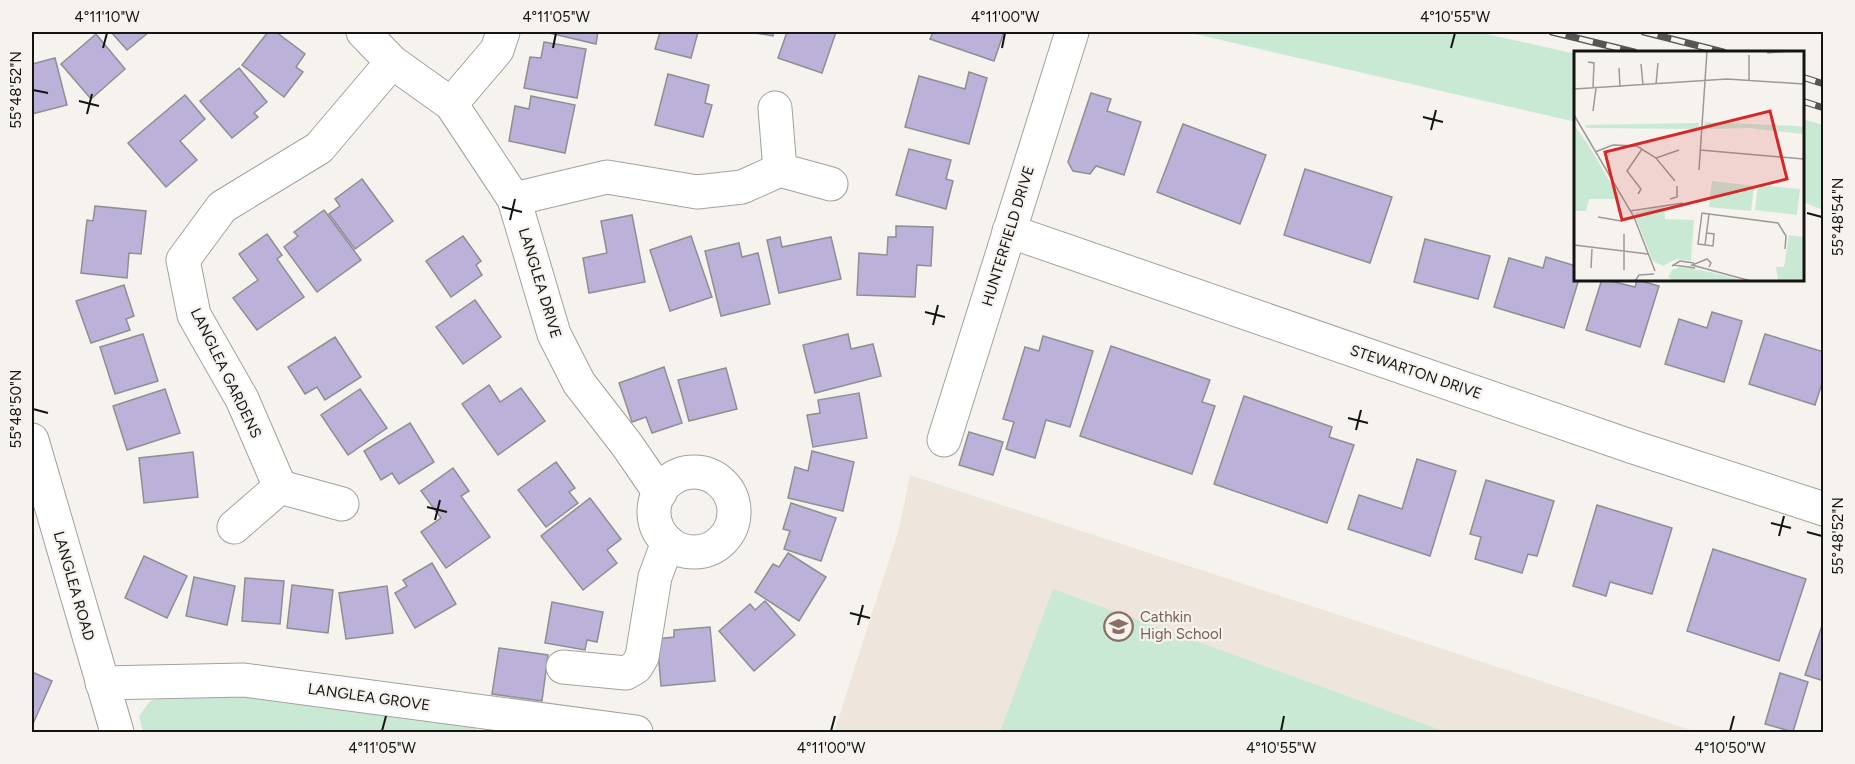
<svg xmlns="http://www.w3.org/2000/svg" width="1855" height="764" viewBox="0 0 1855 764" font-family="Figtree,sans-serif">
	<rect width="100%" height="100%" fill="#f6f2ee"/>
	<path fill="#eee6dc" d="M910 475 1697 732H834L899 529Z"/>
	<g fill="#c9e9d5">
		<path d="M1186 32H1478L1576 54V122Z"/>
		<path d="M1803 119 1823 125V210L1803 202Z"/>
		<path d="M1053 589 1446 732H1000Z"/>
		<path d="M191 692 266 696 477 727 476 732H143L139 716 150 701Z"/>
	</g>
	<g fill="#bcb1d9" stroke="#8f8e92" stroke-width="1.5">
		<path d="M111 32H149L127 50Z"/>
		<path d="M268 32H276L305 54 296 67 303 72 284 97 242 65Z"/>
		<path d="M545 32H598L596 44Z"/>
		<path d="M660 32H698L691 58 655 49Z"/>
		<path d="M750 32H774L773 36Z"/>
		<path d="M787 32H836L822 73 778 58Z"/>
		<path d="M933 32H1004L994 61 930 39Z"/>
		<path d="M96 34 125 69 91 99 61 64Z"/>
		<path d="M544 42 586 49 577 98 524 88 530 57 541 58Z"/>
		<path d="M55 58 67 105 32 114V64Z"/>
		<path d="M239 68 267 102 254 113 258 117 232 138 200 101Z"/>
		<path d="M969 72 987 78 969 144 905 127 919 76 965 89Z"/>
		<path d="M668 74 709 85 705 103 712 105 703 137 655 125Z"/>
		<path d="M1091 93 1111 99 1107 111 1141 122 1124 175 1096 166 1090 174 1073 171 1068 162Z"/>
		<path d="M185 95 205 119 180 141 197 160 166 187 128 143Z"/>
		<path d="M531 96 575 105 565 153 509 141 515 106 529 109Z"/>
		<path d="M1183 124 1266 155 1240 224 1157 192Z"/>
		<path d="M909 149 951 160 946 179 953 181 946 209 896 195Z"/>
		<path d="M1305 169 1392 197 1370 263 1284 235Z"/>
		<path d="M362 179 393 221 355 249 329 214 340 206 335 199Z"/>
		<path d="M95 206 146 211 141 254 129 253 127 278 81 273 87 220 93 221Z"/>
		<path d="M324 210 361 260 317 292 284 247 298 236 294 232Z"/>
		<path d="M632 215 645 282 589 293 583 258 607 253 601 221Z"/>
		<path d="M896 226 933 227 931 266 917 265 915 297 857 295 859 253 887 255 888 237H896Z"/>
		<path d="M267 234 282 255 277 259 304 297 257 330 233 298 258 280 239 254Z"/>
		<path d="M463 236 481 261 476 265 482 275 451 297 426 261Z"/>
		<path d="M691 236 712 297 670 311 650 250Z"/>
		<path d="M780 237 782 247 831 237 841 279 779 293 767 240Z"/>
		<path d="M1425 239 1490 256 1478 299 1414 282Z"/>
		<path d="M739 243 742 257 758 253 770 304 721 316 705 251Z"/>
		<path d="M1546 257 1576 266V279H1579L1564 328 1494 307 1509 258 1543 268Z"/>
		<path d="M1602 279 1635 287 1637 280 1659 286 1640 347 1586 330Z"/>
		<path d="M124 285 134 316 126 319 130 330 91 343 76 301Z"/>
		<path d="M475 300 501 337 463 364 436 327Z"/>
		<path d="M1712 312 1742 321 1724 382 1665 364 1679 319 1707 328Z"/>
		<path d="M143 334 158 381 115 394 100 347Z"/>
		<path d="M848 334 851 349 873 344 881 376 815 393 803 345Z"/>
		<path d="M1765 334 1824 352V377L1815 405 1749 384Z"/>
		<path d="M1043 336 1093 351 1070 427 1046 420 1035 458 1006 449 1014 422 1003 419 1025 347 1039 351Z"/>
		<path d="M335 337 361 377 325 400 317 387 305 394 288 367Z"/>
		<path d="M1111 346 1210 380 1202 402 1215 406 1192 474 1080 436Z"/>
		<path d="M664 367 682 423 652 433 646 417 632 422 619 383Z"/>
		<path d="M726 368 737 409 689 421 678 380Z"/>
		<path d="M489 385 500 402 521 388 545 421 498 455 462 404Z"/>
		<path d="M165 389 180 433 127 450 113 406Z"/>
		<path d="M360 389 387 428 348 455 321 415Z"/>
		<path d="M859 393 867 438 813 447 807 415 820 413 818 400Z"/>
		<path d="M1244 396 1332 427 1329 437 1354 445 1327 523 1214 484Z"/>
		<path d="M410 423 434 462 399 484 392 473 381 480 364 451Z"/>
		<path d="M969 432 1003 442 993 475 959 465Z"/>
		<path d="M812 451 854 462 843 511 788 498 795 467 808 471Z"/>
		<path d="M193 452 198 497 144 503 139 458Z"/>
		<path d="M1417 459 1456 471 1430 556 1348 529 1359 495 1402 509Z"/>
		<path d="M556 462 575 488 569 492 578 503 546 527 518 490Z"/>
		<path d="M453 468 469 491 461 496 490 537 446 568 421 532 441 518 421 491Z"/>
		<path d="M1486 480 1554 501 1537 556 1528 554 1522 573 1475 559 1481 537 1470 534Z"/>
		<path d="M590 498 621 539 607 550 617 563 583 590 541 536Z"/>
		<path d="M791 503 836 518 821 561 784 549 790 531 783 529Z"/>
		<path d="M1597 505 1672 528 1652 594 1610 582 1606 596 1573 586Z"/>
		<path d="M1713 549 1806 579 1779 661 1687 631Z"/>
		<path d="M788 553 826 577 799 621 755 592 773 564 779 567Z"/>
		<path d="M144 556 187 576 167 618 125 598Z"/>
		<path d="M432 563 456 604 415 628 395 593 407 586 403 580Z"/>
		<path d="M194 577 235 586 227 625 186 616Z"/>
		<path d="M245 578 284 581 280 624 242 621Z"/>
		<path d="M292 585 333 590 328 633 287 628Z"/>
		<path d="M387 586 393 633 346 639 339 593Z"/>
		<path d="M765 601 795 635 754 671 719 631 750 604 755 610Z"/>
		<path d="M552 602 603 612 597 642 587 640 585 650 545 643Z"/>
		<path d="M1824 620V681L1805 675Z"/>
		<path d="M710 627 715 681 661 686 657 639 674 637V630Z"/>
		<path d="M499 648 548 655 542 701 492 694Z"/>
		<path d="M32 672 52 681 32 726Z"/>
		<path d="M1780 673 1808 682 1793 732 1765 724Z"/>
	</g>
	<g fill="none" stroke-linecap="round" stroke-linejoin="round">
		<defs>
			<g id="minor">
				<path d="M363 32 392 62 451 104 514 199 554 334 579 383 627 445 660 493"/>
				<path d="M451 104 497 50 503 32"/>
				<path d="M775 108 780 170 831 184"/>
				<path d="M514 199 607 177 697 192 742 187 780 170"/>
				<path d="M1009 231 1633 447 1824 509"/>
				<path d="M32 440 117 732"/>
				<path d="M944 440 1072 32"/>
				<circle cx="694" cy="512" r="40"/>
				<path d="M280 487 342 504"/>
				<path d="M234 527 280 487 242 399 194 315 183 260 222 207 319 148 392 62"/>
				<path d="M563 667 626 673 636 667 642 657 655 577 668 542"/>
				<path d="M102 683 244 680 636 732"/>
			</g>
		</defs>
		<use href="#minor" stroke="#a4a19d" stroke-width="35"/>
		<use href="#minor" stroke="#fff" stroke-width="33"/>
		<defs>
			<g id="rail">
				<path d="M1552 32 1634 52"/>
				<path d="M1644 32 1723 52"/>
				<path d="M1802 77 1824 84"/>
				<path d="M1802 101 1824 108"/>
			</g>
		</defs>
		<use href="#rail" stroke="#585654" stroke-width="7"/>
		<use href="#rail" stroke="#f6f2ee" stroke-width="4.5" stroke-dasharray="14" stroke-linecap="butt"/>
	</g>
	<path fill="none" stroke="#151413" stroke-width="2" d="M103 48 107 33M553 48 556 33M1002 48 1005 33M1451 48 1455 33M33 90 48 93M79 101 99 106M87 114 92 94M1423 117 1443 122M1431 130 1436 110M502 207 522 212M1807 213 1822 217M510 220 515 199M925 312 945 317M933 325 938 305M33 409 48 413M1348 418 1368 423M1356 430 1361 410M427 507 447 512M435 520 440 500M1771 523 1791 528M1807 532 1822 536M1779 536 1784 516M850 613 870 618M858 625 863 605M382 731 386 716M831 731 835 716M1281 731 1284 716M1730 731 1734 716"/>
	<defs>
		<symbol id="school-ring" viewBox="-11 -11 22 22"><circle r="9.5" fill="#f6f2ee" stroke="#8d6e63" stroke-width="1.5"/><path d="M0-5L7-2L0 1L-7-2ZM-4 1L0 2.5L4 1V4Q0 6-4 4Z" fill="#8d6e63"/></symbol>
	</defs>
	<g fill-rule="evenodd">
		<use href="#school-ring" x="1102" y="610" width="33" height="33"/>
	</g>
	<g text-anchor="middle" stroke-width="4.5" stroke-linejoin="round" paint-order="stroke">
		<g font-size="15" fill="#151413" stroke="#f6f2ee">
			<text transform="translate(1008 236) rotate(-73)" y="5">HUNTERFIELD DRIVE</text>
			<text transform="translate(540 283) rotate(73)" y="5">LANGLEA DRIVE</text>
			<text transform="translate(1416 372) rotate(19)" y="5">STEWARTON DRIVE</text>
			<text transform="translate(226 373) rotate(64)" y="5">LANGLEA GARDENS</text>
			<text transform="translate(74 586) rotate(74)" y="5">LANGLEA ROAD</text>
			<text transform="translate(369 697) rotate(8)" y="5">LANGLEA GROVE</text>
		</g>
		<g font-size="15" fill="#785e54" stroke="#f6f2ee" text-anchor="start">
			<text x="1140" y="622">Cathkin<tspan x="1140" dy="17">High School</tspan></text>
		</g>
	</g>
	<g transform="translate(1574 51)">
		<rect width="230" height="230" fill="#f6f2ee"/>
		<path d="M131 71 222 75 229 76V83L175 77 130 78ZM125 72V78L13 77 10 74ZM0 74 15 95 46 148H15L12 160H0ZM138 130 180 135 177 160 135 156ZM184 134 226 138 223 164 181 159ZM90 155 91 168 120 169 117 210 102 208 89 215 79 210 60 162ZM215 184 229 186V229H204L202 216H210ZM106 216 136 221 167 229 100 230 94 226 98 219Z" fill="#c9e9d5"/>
		<path fill="none" stroke="#9c9996" stroke-width="1.5" d="M193 2 216 0M14 11 20 12 19 37M67 13 69 34M45 17 46 36M175 29V4M82 33 84 12M0 38 153 28 230 33M19 60 22 37M0 64 60 166 81 220M126 99 230 108M21 101 39 94 63 95 82 107 101 130M82 107 105 99M125 119 133 0M64 143 67 138 53 120 68 98M96 148 103 146V135M56 160 109 152M135 163 204 172 212 185 211 198M24 166 47 170 60 166M50 183V219M0 194 74 203M131 194 135 163 128 162 124 193 139 195 140 183 133 182M100 214 121 217M98 215 106 210 120 212M135 216 137 212 133 208 118 214 177 230M17 217 18 198M61 230 65 224 80 223"/>
		<path fill="#d62828" fill-opacity="0.15" stroke="#d62828" stroke-width="3" d="M196 60 213 128 48 169 31 101Z"/>
		<rect width="230" height="230" fill="none" stroke="#151413" stroke-width="3"/>
	</g>
	<rect width="1855" height="764" fill="none" stroke="#f6f2ee" stroke-width="66"/>
	<rect x="33" y="33" width="1789" height="698" fill="none" stroke="#151413" stroke-width="2"/>
	<g font-size="15" text-anchor="middle" fill="#151413">
		<text x="107" y="22">4°11'10"W</text>
		<text x="556" y="22">4°11'05"W</text>
		<text x="1005" y="22">4°11'00"W</text>
		<text x="1455" y="22">4°10'55"W</text>
		<text transform="translate(16 90) rotate(-90)" y="5">55°48'52"N</text>
		<text transform="translate(1838 217) rotate(-90)" y="5">55°48'54"N</text>
		<text transform="translate(16 409) rotate(-90)" y="5">55°48'50"N</text>
		<text transform="translate(1838 536) rotate(-90)" y="5">55°48'52"N</text>
		<text x="382" y="753">4°11'05"W</text>
		<text x="831" y="753">4°11'00"W</text>
		<text x="1281" y="753">4°10'55"W</text>
		<text x="1730" y="753">4°10'50"W</text>
	</g>
</svg>
